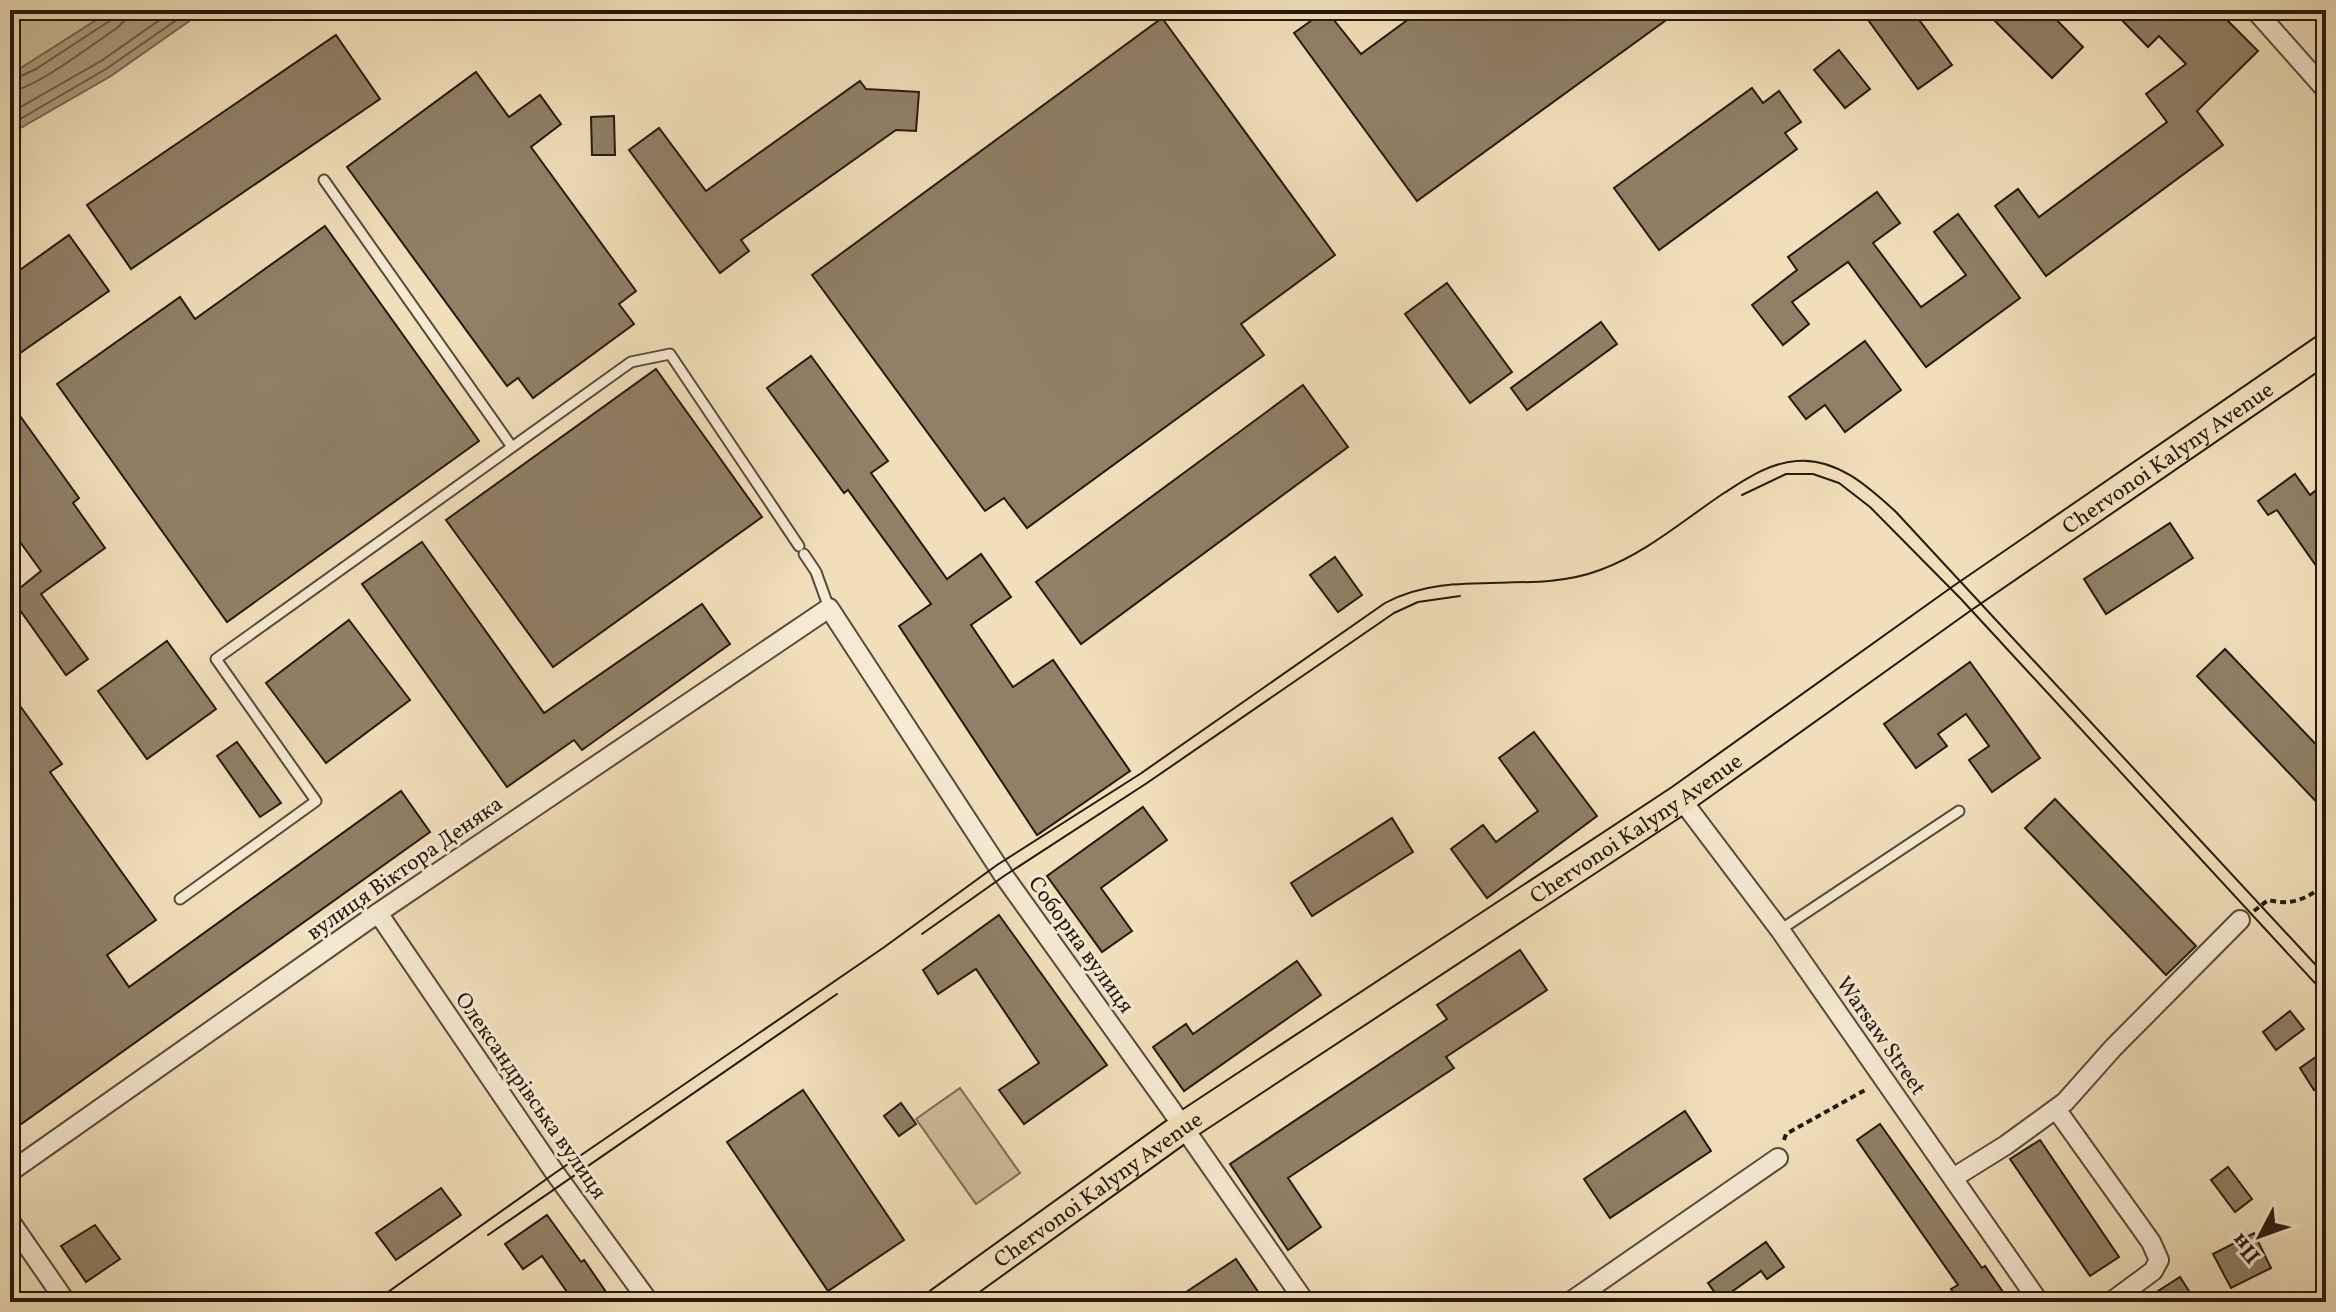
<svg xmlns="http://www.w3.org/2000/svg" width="2336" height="1312" viewBox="0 0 2336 1312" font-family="Vollkorn,serif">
	<rect width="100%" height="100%" fill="#f1dfbb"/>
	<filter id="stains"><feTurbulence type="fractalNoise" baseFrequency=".0025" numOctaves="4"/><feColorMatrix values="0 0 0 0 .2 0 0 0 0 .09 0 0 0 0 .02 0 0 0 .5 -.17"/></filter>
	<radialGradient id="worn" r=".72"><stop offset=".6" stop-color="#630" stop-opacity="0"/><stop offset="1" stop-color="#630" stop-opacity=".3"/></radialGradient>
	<g fill="#cebd9d" stroke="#7a6b55" stroke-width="2">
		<path d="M10 10H112L10 75Z"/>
		<path d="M960 1088 1020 1173 976 1204 916 1119Z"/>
	</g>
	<path fill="#ac9c80" stroke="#766852" stroke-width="2" d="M112 10H205L111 76 10 134V75Z"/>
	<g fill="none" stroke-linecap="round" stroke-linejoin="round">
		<g stroke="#685a46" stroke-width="2">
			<path d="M10 81 36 69 111 20 115 10"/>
			<path d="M10 91C34 90 94 43 117 28L124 21 125 10"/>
			<path d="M10 113 101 61 174 10"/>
			<path d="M10 125 106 69 191 10"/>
		</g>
	</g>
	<g fill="#8f8067" stroke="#25190d" stroke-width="2">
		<path d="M1326 10 1361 54 1421 10H1680L1417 201 1294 33Z"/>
		<path d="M1861 10H1912L1952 65 1918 89Z"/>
		<path d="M1984 10H2047L2083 47 2052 78Z"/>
		<path d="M2112 10H2217L2258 51 2197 111 2223 145 2046 276 1995 206 2018 189 2039 217 2167 122 2146 94 2186 64 2159 36 2148 47Z"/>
		<path d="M1162 18 1335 255 1241 324 1264 355 1027 528 1004 498 985 511 812 275Z"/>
		<path d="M336 35 380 99 131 269 87 205Z"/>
		<path d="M1839 50 1870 89 1845 108 1814 70Z"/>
		<path d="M476 72 509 117 540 95 561 124 531 147 636 291 619 304 634 324 533 398 518 378 507 386 347 167Z"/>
		<path d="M860 81 866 89 919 92 916 131 896 130 741 240 749 251 720 273 629 150 659 128 706 191Z"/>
		<path d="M1752 88 1763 103 1779 91 1801 122 1785 133 1797 149 1659 250 1614 188Z"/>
		<path d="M614 116 615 155H592L591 117Z"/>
		<path d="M1877 192 1900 223 1873 243 1921 307 1966 275 1934 232 1958 214 2020 298 1926 367 1848 262 1792 302 1809 324 1783 345 1752 305 1797 270 1788 257Z"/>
		<path d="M325 226 479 441 227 622 57 384 180 297 195 319Z"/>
		<path d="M69 235 109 291 10 360V277Z"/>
		<path d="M1447 283 1512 372 1470 403 1405 314Z"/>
		<path d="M1601 322 1617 344 1527 410 1511 388Z"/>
		<path d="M1865 341 1901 390 1845 432 1825 405 1806 419 1789 397Z"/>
		<path d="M811 356 888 461 871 473 947 579 981 554 1011 597 971 625 1013 687 1053 660 1130 771 1037 835 899 626 931 604 848 490 844 493 767 388Z"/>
		<path d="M656 369 762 517 553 667 446 520Z"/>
		<path d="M1303 385 1348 447 1081 644 1036 582Z"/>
		<path d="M10 402 79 498 73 503 105 548 41 594 88 659 66 675 10 596 41 571 10 528Z"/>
		<path d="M2295 474 2310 495 2315 491 2326 507V580L2277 510 2268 515 2258 501Z"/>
		<path d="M2170 523 2193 558 2106 614 2084 579Z"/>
		<path d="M422 542 544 713 702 604 730 644 582 750 574 740 507 787 362 584Z"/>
		<path d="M1335 557 1362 595 1338 612 1310 575Z"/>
		<path d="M349 620 410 700 326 763 266 683Z"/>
		<path d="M167 641 216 709 147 759 98 691Z"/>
		<path d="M2225 649 2326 755V812L2197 676Z"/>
		<path d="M1970 662 2040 758 1992 792 1969 760 1989 746 1966 714 1938 734 1947 746 1916 768 1884 724Z"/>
		<path d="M10 692 62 764 50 772 156 920 107 955 129 987 401 791 430 832 10 1132Z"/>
		<path d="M1534 732 1597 816 1487 898 1451 849 1483 825 1496 842 1538 811 1499 758Z"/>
		<path d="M237 742 281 803 260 817 217 756Z"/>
		<path d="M2055 799 2196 946 2166 975 2025 828Z"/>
		<path d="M1143 807 1167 840 1101 888 1132 931 1102 952 1047 876Z"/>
		<path d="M1392 818 1413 852 1312 916 1291 883Z"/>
		<path d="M999 915 1107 1065 1024 1124 999 1090 1039 1063 976 969 938 994 923 970Z"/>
		<path d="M1520 950 1547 990 1446 1057 1454 1068 1288 1178 1321 1227 1288 1250 1230 1164 1447 1019 1437 1005Z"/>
		<path d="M1297 961 1321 995 1184 1091 1153 1047 1186 1024 1193 1034Z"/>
		<path d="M2290 1011 2304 1029 2276 1050 2263 1032Z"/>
		<path d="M2326 1050V1082L2314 1090 2300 1068Z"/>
		<path d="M803 1090 904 1240 828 1291 727 1142Z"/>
		<path d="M901 1103 916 1124 899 1136 884 1116Z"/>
		<path d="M1685 1111 1711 1151 1610 1218 1584 1179Z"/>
		<path d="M1880 1124 1982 1268 1985 1266 2010 1302H1960L1951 1289 1958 1285 1857 1140Z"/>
		<path d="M2040 1140 2119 1257 2090 1276 2010 1159Z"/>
		<path d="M2228 1167 2252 1199 2235 1212 2211 1180Z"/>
		<path d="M441 1188 461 1215 396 1260 376 1233Z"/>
		<path d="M547 1215 581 1262 584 1260 613 1302H574L542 1256 523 1269 505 1244Z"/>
		<path d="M95 1225 120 1259 86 1282 61 1246Z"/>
		<path d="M2254 1233 2271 1268 2231 1288 2213 1254Z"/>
		<path d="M1766 1242 1784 1267 1767 1279 1761 1271 1720 1300 1708 1283Z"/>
		<path d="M1236 1259 1265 1302H1171Z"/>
		<path d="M2180 1277 2196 1302H2141Z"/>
	</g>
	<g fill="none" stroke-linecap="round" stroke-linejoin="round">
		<defs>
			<g id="service">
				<path d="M324 180 512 447"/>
				<path d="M804 554 816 572 829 608"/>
				<path d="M180 899 316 801 216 659 631 362 670 354 799 546"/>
				<path d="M1780 930 1959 811"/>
			</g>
			<g id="minor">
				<path d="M2255 10 2326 90"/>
				<path d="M1681 799 1780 930 2039 1302"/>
				<path d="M378 913 555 1173 649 1302"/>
				<path d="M2056 1109 2151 1242 2159 1260 2153 1271 2111 1302"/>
				<path d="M10 1172 378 913 829 608 1004 876 1170 1108 1305 1302"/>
				<path d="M1953 1178 2006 1145 2065 1102 2113 1048 2240 920"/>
				<path d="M10 1221 66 1302"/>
				<path d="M1570 1302 1778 1158"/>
			</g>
			<g id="primary">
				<path id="s1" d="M940 1302 1183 1127 1681 799 1961 599 2326 348"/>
			</g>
		</defs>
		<use href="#service" stroke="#584a38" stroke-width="13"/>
		<use href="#minor" stroke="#584a38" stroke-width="22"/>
		<use href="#primary" stroke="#25190d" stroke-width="32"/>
		<g stroke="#25190d" stroke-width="4" stroke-dasharray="6 4" stroke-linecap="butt">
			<path d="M2254 911 2268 900C2292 906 2306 899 2326 884"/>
			<path d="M1784 1140 1786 1134 1867 1089"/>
		</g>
		<use href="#service" stroke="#f6ead3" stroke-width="9"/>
		<use href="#minor" stroke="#f6ead3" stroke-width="18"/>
		<use href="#primary" stroke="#f1dfbb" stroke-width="28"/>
		<g stroke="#25190d" stroke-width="2">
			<path d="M1742 495 1786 474H1813L1839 483 1870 507 1961 599 2326 995"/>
			<path d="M922 934 1004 876 1147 783 1394 613 1418 602 1460 596"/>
			<path d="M488 1235 837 994"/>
			<path d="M374 1302 555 1173 883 948 997 865 1140 774 1385 603C1450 567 1532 596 1600 570 1645 554 1685 519 1724 493 1746 479 1769 463 1796 461 1836 457 1869 487 1896 512L2326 976"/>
		</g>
	</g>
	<g text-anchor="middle" stroke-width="6" stroke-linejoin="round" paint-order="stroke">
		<g font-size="22" fill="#25190d" stroke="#f6ead3">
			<text dy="8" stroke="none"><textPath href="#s1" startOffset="1490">Chervonoi Kalyny Avenue</textPath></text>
			<text dy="8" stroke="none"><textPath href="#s1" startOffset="842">Chervonoi Kalyny Avenue</textPath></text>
			<text transform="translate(404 867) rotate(-35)" y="8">вулиця Віктора Деняка</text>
			<text transform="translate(1082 944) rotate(54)" y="8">Соборна вулиця</text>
			<text transform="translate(1882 1035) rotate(55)" y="8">Warsaw Street</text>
			<text transform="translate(532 1095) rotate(55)" y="8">Олександрівська вулиця</text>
			<text dy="8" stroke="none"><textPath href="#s1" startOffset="194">Chervonoi Kalyny Avenue</textPath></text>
		</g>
	</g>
	<rect width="2336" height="1312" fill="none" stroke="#f1dfbb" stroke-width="40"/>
	<rect x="12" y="12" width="2312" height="1288" fill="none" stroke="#25190d" stroke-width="4"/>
	<rect x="20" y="20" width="2296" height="1272" fill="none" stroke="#25190d" stroke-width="2"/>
	<g transform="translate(2260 1236) rotate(229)" stroke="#f6ead3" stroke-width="6" paint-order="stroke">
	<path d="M0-6L14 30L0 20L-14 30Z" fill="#25190d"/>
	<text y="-12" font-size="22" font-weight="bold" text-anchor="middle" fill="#25190d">Пн</text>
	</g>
	<rect width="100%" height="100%" filter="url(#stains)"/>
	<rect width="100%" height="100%" fill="url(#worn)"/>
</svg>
